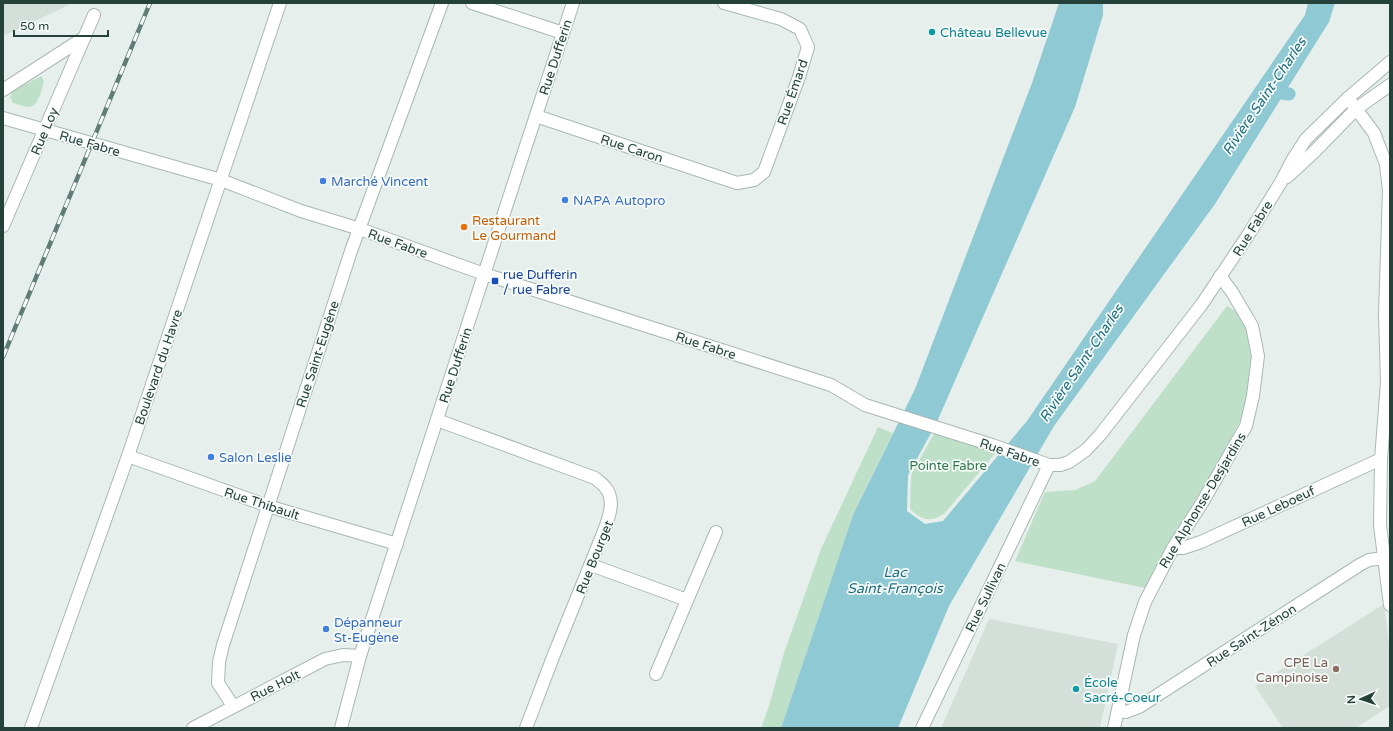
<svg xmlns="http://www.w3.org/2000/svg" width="1393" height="731" viewBox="0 0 1393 731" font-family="'Varela Round',sans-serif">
	<rect width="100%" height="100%" fill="#e6efeb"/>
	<g fill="#d4dfda">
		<path d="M3 3H73L3 36Z"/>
		<path d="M1384 604 1390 652V706L1356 728H1283L1255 686Z"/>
		<path d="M989 619 1118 644 1100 728H941Z"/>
	</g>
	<g fill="#bfe0c8">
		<path d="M41 76 44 81C42 89 39 106 29 107 24 107 17 104 13 103L10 97 13 91Z"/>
		<path d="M1227 306 1239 313 1251 339 1252 370 1243 415 1218 464 1182 522 1145 588 1015 561 1045 492 1075 490 1095 481Z"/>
		<path d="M878 427 893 433 853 515 781 728H761L768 709 784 653 821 549Z"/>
		<path d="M935 432 997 451 945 513C935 520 927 522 917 515 913 512 912 511 910 508L911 478 912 473Z"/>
	</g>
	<path fill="#8ec9d4" d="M1059 3H1103V15L1075 107 936 424 908 475 907 511 925 524 943 521 1027 421 1305 15 1308 3H1335L1329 22 1215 204 1054 426 949 606 898 728H781L853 515 915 389 1032 83Z"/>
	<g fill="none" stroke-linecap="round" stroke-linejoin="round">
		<path stroke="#8ec9d4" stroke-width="13" d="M1267 91 1289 94"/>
		<defs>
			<g id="minor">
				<path d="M472 3 563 33"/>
				<path d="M3 90 85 37"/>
				<path d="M1348 98 1374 133 1386 164 1389 191 1385 314 1387 383 1381 459 1380 525 1390 605"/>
				<path d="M536 116 737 183 754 180 764 172 799 77 808 47 800 29 781 19 724 3"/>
				<path d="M3 118 221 180 301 211 360 229 484 274 831 385 865 405 992 445 1049 465H1060L1069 462 1086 450 1100 435 1202 304 1250 232 1281 182 1293 159 1306 139 1348 98 1390 62"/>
				<path d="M1287 177 1315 151 1356 109 1390 85"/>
				<path d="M3 226 94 15"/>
				<path d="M437 420 595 478C598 481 603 484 605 487 616 500 609 517 604 531L553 657 526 728"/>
				<path d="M128 456 271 507 397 544"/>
				<path d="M1173 548H1183L1201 542 1381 459"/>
				<path d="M591 565 687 600"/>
				<path d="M656 674 716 532"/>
				<path d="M233 706 218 683 219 662 223 645 351 251 442 3"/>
				<path d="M1118 711 1126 712 1139 707 1361 564 1369 560 1384 558"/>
				<path d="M31 728 128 456 280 3"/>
				<path d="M193 728 325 659 343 655 360 656"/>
				<path d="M341 728 360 656 519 167 573 3"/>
				<path d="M922 728 1049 465"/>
				<path d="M1114 728 1134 635 1145 602 1173 548 1202 503 1246 426 1253 396 1258 356 1252 326 1232 292 1220 276"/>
			</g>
		</defs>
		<use href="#minor" stroke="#a8b8b2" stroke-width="14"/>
		<use href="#minor" stroke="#fff" stroke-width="12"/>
		<defs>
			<path id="rail" d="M3 357 150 3"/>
		</defs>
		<use href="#rail" stroke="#5f7d75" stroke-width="4.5"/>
		<use href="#rail" stroke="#f7fbf9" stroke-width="3" stroke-dasharray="9" stroke-linecap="butt"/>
	</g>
	<g fill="#0f9aa8" stroke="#f7fbf9" stroke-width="1.5">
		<circle cx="932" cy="32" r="4"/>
		<circle cx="1076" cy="689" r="4"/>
	</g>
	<g fill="#3f7fe0" stroke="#f7fbf9" stroke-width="1.5">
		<circle cx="323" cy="181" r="4"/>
		<circle cx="565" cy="200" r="4"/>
		<circle cx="211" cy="457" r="4"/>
		<circle cx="326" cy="629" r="4"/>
	</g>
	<circle fill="#e8710a" stroke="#f7fbf9" stroke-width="1.5" cx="464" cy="227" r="4"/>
	<rect fill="#1a4fb4" stroke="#f7fbf9" stroke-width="1.5" x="491" y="277" width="8" height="8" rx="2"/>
	<circle fill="#8d6e63" stroke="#f7fbf9" stroke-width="1.5" cx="1336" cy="669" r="4"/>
	<g text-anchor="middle" stroke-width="3.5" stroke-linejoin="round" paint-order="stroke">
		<g font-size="13" fill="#0d838f" stroke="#f7fbf9" text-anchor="start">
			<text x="940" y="37">Château Bellevue</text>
			<text x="1084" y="687">École<tspan x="1084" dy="15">Sacré-Coeur</tspan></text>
		</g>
		<g font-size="13" fill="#24423a" stroke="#f7fbf9">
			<text transform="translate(555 57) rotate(-72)" y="5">Rue Dufferin</text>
			<text transform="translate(792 92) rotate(-71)" y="5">Rue Émard</text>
			<text transform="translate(44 131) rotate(-67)" y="5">Rue Loy</text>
			<text transform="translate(90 143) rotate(16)" y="5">Rue Fabre</text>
			<text transform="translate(632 148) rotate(18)" y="5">Rue Caron</text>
			<text transform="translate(1252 228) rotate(-58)" y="5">Rue Fabre</text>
			<text transform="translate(398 243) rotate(20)" y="5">Rue Fabre</text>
			<text transform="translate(706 345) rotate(18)" y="5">Rue Fabre</text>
			<text transform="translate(317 354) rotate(-72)" y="5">Rue Saint-Eugène</text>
			<text transform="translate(455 365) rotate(-72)" y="5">Rue Dufferin</text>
			<text transform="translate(158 367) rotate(-71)" y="5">Boulevard du Havre</text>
			<text transform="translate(1010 452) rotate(19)" y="5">Rue Fabre</text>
			<text transform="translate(1202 500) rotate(-59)" y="5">Rue Alphonse-Desjardins</text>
			<text transform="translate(262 503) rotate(18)" y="5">Rue Thibault</text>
			<text transform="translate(1278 506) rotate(-25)" y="5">Rue Leboeuf</text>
			<text transform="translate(594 557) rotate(-68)" y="5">Rue Bourget</text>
			<text transform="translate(985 597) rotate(-64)" y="5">Rue Sullivan</text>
			<text transform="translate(1251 635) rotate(-33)" y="5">Rue Saint-Zénon</text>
			<text transform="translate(275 685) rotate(-27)" y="5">Rue Holt</text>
		</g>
		<g font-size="13" fill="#366cbe" stroke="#f7fbf9" text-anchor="start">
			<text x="331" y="186">Marché Vincent</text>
			<text x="573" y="205">NAPA Autopro</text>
			<text x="219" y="462">Salon Leslie</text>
			<text x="334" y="627">Dépanneur<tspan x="334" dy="15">St-Eugène</tspan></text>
		</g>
		<g font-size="13" fill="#c56008" stroke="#f7fbf9" text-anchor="start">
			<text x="472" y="225">Restaurant<tspan x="472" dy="15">Le Gourmand</tspan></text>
		</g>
		<g font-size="13" fill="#164399" stroke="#f7fbf9" text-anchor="start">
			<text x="503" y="279">rue Dufferin<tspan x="503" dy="15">/ rue Fabre</tspan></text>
		</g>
		<g font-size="13" fill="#2d7a4b" stroke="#f7fbf9">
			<text x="948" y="470">Pointe Fabre</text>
		</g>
		<g font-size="13" fill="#785e54" stroke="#f7fbf9" text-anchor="end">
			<text x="1328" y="667">CPE La<tspan x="1328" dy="15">Campinoise</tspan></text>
		</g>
		<g font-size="14" font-style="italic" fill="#1c6f80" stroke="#f7fbf9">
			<text transform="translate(1264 96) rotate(-56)" y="5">Rivière Saint-Charles</text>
			<text transform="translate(1081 363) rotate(-56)" y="5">Rivière Saint-Charles</text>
			<text x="895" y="577">Lac<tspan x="895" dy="16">Saint-François</tspan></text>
		</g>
	</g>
	<rect width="1393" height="731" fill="none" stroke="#24423a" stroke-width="8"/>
	<g transform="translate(1361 699) rotate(267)" stroke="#f7fbf9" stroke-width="3" paint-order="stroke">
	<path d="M0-3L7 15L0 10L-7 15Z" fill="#24423a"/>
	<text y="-6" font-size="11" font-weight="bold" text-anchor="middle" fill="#24423a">N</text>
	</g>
	<path d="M14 30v6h94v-6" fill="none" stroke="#24423a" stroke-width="2"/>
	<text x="20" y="30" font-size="12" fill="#24423a" stroke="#f7fbf9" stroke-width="3" paint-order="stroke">50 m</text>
</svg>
